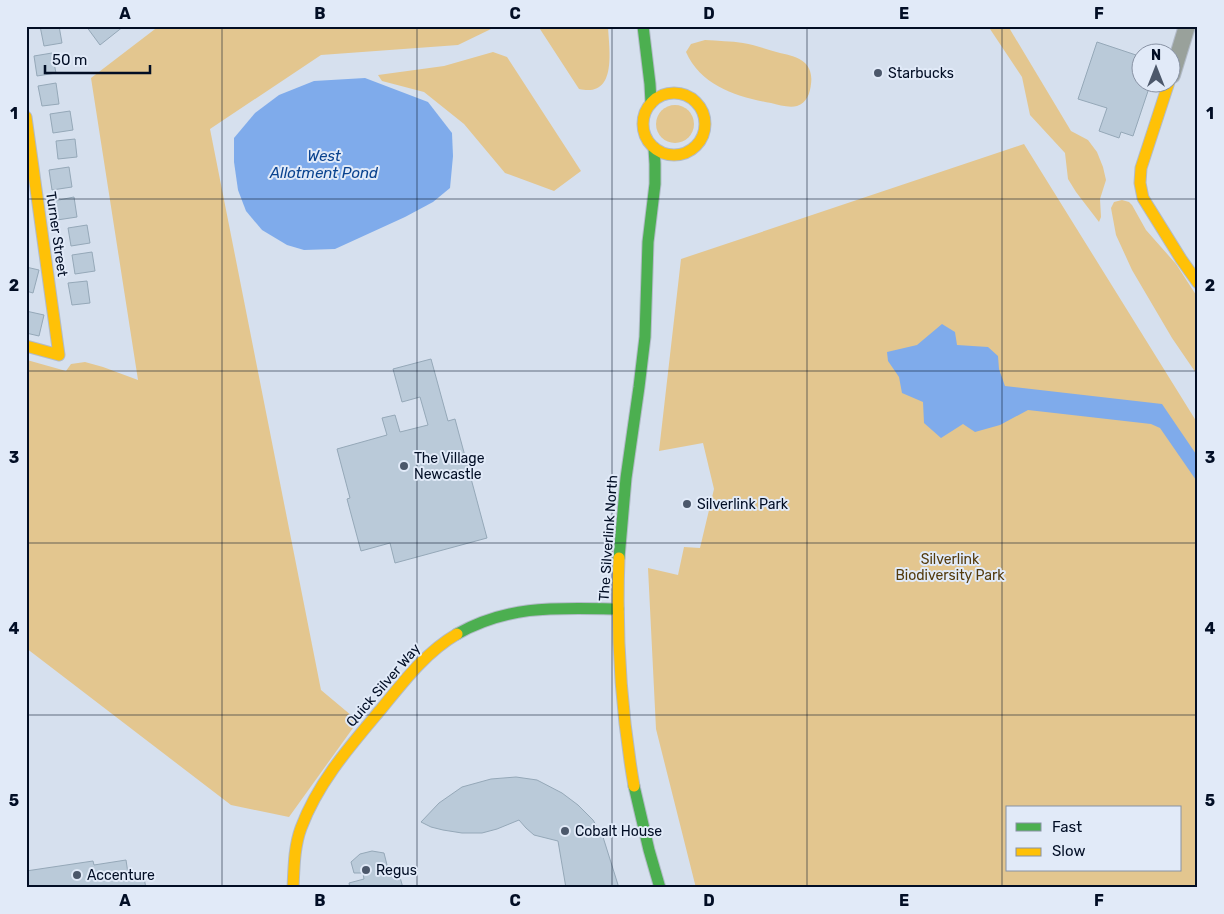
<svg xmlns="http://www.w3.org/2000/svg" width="1224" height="914" viewBox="0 0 1224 914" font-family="Rubik,sans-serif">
	<rect width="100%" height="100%" fill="#d6e0ee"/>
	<g fill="#e3c68f" fill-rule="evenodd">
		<path d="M159 26H490L491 29 458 45 321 55 210 129 321 690 358 721 289 817 231 805 26 648V363L27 360 66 371 71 364 85 362 103 367 138 380 91 78Z"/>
		<path d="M538 26H608C609 50 618 98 579 89Z"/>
		<path d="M988 26H1008L1071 131 1088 140 1097 152 1103 167 1106 180 1100 199 1101 217 1099 222 1076 192 1068 179 1065 153 1030 115 1022 77Z"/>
		<path d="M705 40C718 41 731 41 743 43 756 45 768 50 780 53 789 55 799 57 805 63 811 69 812 77 811 84 810 93 807 103 797 106 789 108 779 105 771 103 737 97 701 86 686 52L691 44Z"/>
		<path d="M493 52 507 57 581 171 554 191 505 173 464 124 424 92 382 81 378 75 444 66Z"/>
		<circle cx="675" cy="124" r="19"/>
		<path d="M1024 144 1198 424V888H696L656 729 648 568 678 575 684 547 700 548 714 489 703 443 659 451 681 259ZM1008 808H1180V870H1008Z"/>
		<path d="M1122 200 1129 202 1132 205 1146 230 1176 264 1198 298V376L1172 338 1132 270 1116 235 1111 208 1114 202Z"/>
	</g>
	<g fill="#7fabeb">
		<path d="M365 78 428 102 452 133 453 156 450 188 433 202 405 217 335 249 304 250 287 245 262 230 246 211 238 190 234 162V138L255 113 279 95 314 81Z"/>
		<path d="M942 324 955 332 957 345 988 347 998 356 999 369 1005 386 1162 404 1198 457V483L1160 428 1151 424 1028 410 1000 425 975 432 963 424 941 438 924 423 923 402 902 393 899 377 888 361 887 352 917 345Z"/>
	</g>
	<g fill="#bacad9" stroke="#95a8b8">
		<path d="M40 26H59L62 43 44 46Z"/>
		<path d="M86 26H124L100 45Z"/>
		<path d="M1097 42 1142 57V82H1151L1133 136 1121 132 1119 138 1099 131 1107 108 1078 99Z"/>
		<path d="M52 53 56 73 37 76 34 56Z"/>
		<path d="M56 83 59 104 42 106 38 86Z"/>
		<path d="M70 111 73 130 53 133 50 114Z"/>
		<path d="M75 139 77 157 58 159 56 141Z"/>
		<path d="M69 167 72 187 52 190 49 170Z"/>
		<path d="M74 197 77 217 57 220 54 201Z"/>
		<path d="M87 225 90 243 71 246 68 228Z"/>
		<path d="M92 252 95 271 75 274 72 255Z"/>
		<path d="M26 267 39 270 33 293 26 291Z"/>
		<path d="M87 281 90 303 72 305 68 283Z"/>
		<path d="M26 311 44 315 39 336 26 333Z"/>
		<path d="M431 359 448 421 455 419 487 538 395 563 390 543 361 551 347 499 350 498 337 449 387 435 382 418 395 415 400 432 428 425 420 397 402 402 393 369Z"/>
		<path d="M516 777 537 780 562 793 578 805 593 820 603 837 619 888H566L558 841 534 835 526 828 519 820 497 829 482 833H462L443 830 431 827 421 822 439 803 462 787 491 779Z"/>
		<path d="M372 851 384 853 387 865 380 869 381 875 398 870 403 888H350L349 883 364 879 363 873H354L351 862 360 854Z"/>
		<path d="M126 860 129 880 144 878 146 888H26V871L93 861 94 865Z"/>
	</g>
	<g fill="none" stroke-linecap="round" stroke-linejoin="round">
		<defs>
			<path id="street" d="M1172 75 1187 26"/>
			<g id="fast">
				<path d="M643 26 650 84 651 103"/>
				<path d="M619 558 626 478 639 387 645 337 648 242 655 184V164L654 148"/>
				<path d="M457 634C510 604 560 608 618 609"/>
				<path d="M634 786 649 850 660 888"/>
			</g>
			<g id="slow">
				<path d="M1169 82 1141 168 1140 183 1143 198 1181 259 1198 283"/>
				<circle cx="674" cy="124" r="31"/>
				<path d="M26 117 59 355 26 346"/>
				<path d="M619 558C616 635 621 711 634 786"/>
				<path d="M293 888C294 868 294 847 301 828 318 782 351 745 382 708 404 681 426 652 457 634"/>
			</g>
		</defs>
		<use href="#street" stroke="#b2bbc8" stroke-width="18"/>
		<use href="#fast" stroke="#b2bbc8" stroke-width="13"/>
		<use href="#slow" stroke="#b2bbc8" stroke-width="13"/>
		<use href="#street" stroke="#99a19b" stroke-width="16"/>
		<use href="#fast" stroke="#4caf50" stroke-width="11"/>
		<use href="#slow" stroke="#ffc107" stroke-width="11"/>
	</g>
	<path fill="none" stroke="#020e25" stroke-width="1" stroke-opacity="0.55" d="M222 26V888M417 26V888M612 26V888M807 26V888M1002 26V888M26 199H1198M26 371H1198M26 543H1198M26 715H1198"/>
	<g fill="#4c586b" stroke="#e1eaf8" stroke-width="2">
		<circle cx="878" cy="73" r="5"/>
		<circle cx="404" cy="466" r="5"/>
		<circle cx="687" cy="504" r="5"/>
		<circle cx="565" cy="831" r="5"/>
		<circle cx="366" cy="870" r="5"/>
		<circle cx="77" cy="875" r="5"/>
	</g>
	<g text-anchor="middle" stroke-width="4" stroke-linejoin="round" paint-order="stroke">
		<g font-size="14" fill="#020e25" stroke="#e1eaf8" text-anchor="start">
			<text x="888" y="78">Starbucks</text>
			<text x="414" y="463">The Village<tspan x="414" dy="16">Newcastle</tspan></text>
			<text x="697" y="509">Silverlink Park</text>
			<text x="575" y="836">Cobalt House</text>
			<text x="376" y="875">Regus</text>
			<text x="87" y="880">Accenture</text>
		</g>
		<g font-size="14" fill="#020e25" stroke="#e1eaf8">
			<text transform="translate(57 234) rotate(82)" y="5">Turner Street</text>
			<text transform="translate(608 538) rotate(-86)" y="5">The Silverlink North</text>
			<text transform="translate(383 685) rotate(-49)" y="5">Quick Silver Way</text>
		</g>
		<g font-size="14" fill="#543b0d" stroke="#e1eaf8">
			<text x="950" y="564">Silverlink<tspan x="950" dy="16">Biodiversity Park</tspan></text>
		</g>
		<g font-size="15" font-style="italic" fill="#0a438f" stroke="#e1eaf8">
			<text x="324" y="161">West<tspan x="324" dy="17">Allotment Pond</tspan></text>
		</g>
	</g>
	<rect width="1224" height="914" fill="none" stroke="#e1eaf8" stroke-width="55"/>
	<rect x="1006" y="806" width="175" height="65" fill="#e1eaf8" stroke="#8892a4"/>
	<rect x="1016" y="823" width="25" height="8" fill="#4caf50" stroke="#8892a4"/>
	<text x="1052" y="832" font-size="15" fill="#020e25">Fast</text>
	<rect x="1016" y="848" width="25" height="8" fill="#ffc107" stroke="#8892a4"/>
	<text x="1052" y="856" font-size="15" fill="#020e25">Slow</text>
	<g transform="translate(1156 68)"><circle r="24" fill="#e1eaf8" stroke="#8892a4"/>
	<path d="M0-4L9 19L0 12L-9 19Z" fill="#4c586b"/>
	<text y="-8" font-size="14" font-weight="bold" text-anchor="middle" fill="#020e25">N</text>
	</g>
	<path d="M45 65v8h105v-8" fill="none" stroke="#020e25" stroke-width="2.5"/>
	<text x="52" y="65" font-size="15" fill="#020e25" stroke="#e1eaf8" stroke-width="4" paint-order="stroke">50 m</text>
	<rect x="28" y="28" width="1168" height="858" fill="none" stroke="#020e25" stroke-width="2"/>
	<g font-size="16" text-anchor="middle" font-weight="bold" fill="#020e25">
		<text x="125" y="19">A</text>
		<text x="320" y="19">B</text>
		<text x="515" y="19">C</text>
		<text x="709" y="19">D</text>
		<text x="904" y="19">E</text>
		<text x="1099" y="19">F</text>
		<text x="14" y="119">1</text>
		<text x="1210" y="119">1</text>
		<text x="14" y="291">2</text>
		<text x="1210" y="291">2</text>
		<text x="14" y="463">3</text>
		<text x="1210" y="463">3</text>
		<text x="14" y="634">4</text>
		<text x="1210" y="634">4</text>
		<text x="14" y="806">5</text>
		<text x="1210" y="806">5</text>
		<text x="125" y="906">A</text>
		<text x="320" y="906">B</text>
		<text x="515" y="906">C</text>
		<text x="709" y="906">D</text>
		<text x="904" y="906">E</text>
		<text x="1099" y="906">F</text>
	</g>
</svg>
